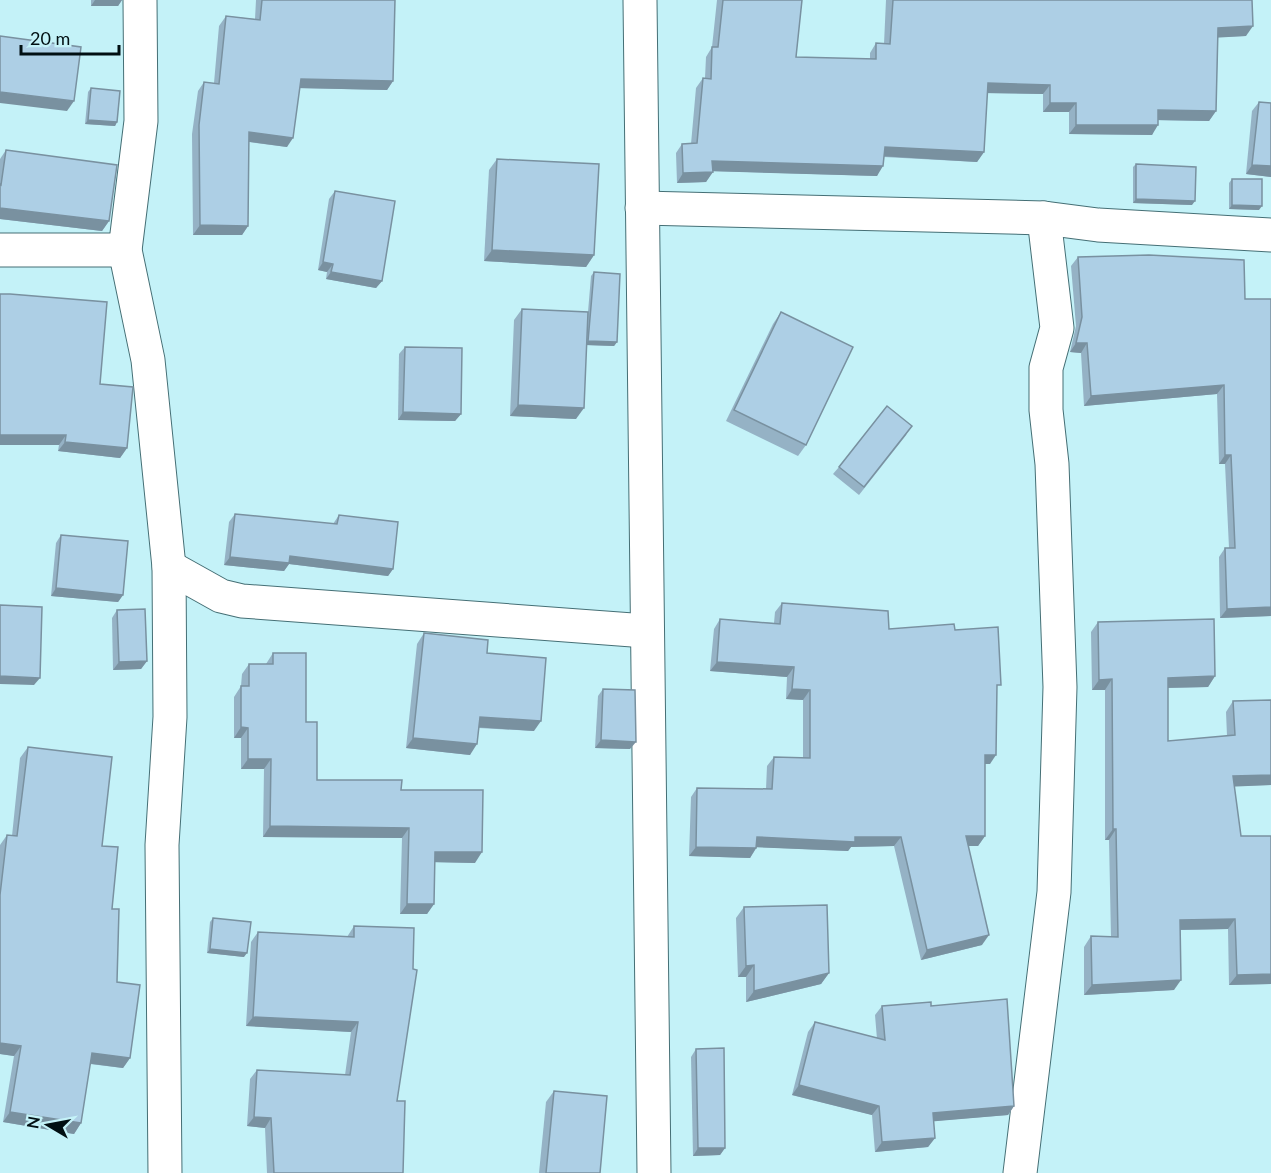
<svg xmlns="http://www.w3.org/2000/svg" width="1271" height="1173" viewBox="0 0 1271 1173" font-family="Lato,sans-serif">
	<rect width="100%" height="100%" fill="#c4f2f8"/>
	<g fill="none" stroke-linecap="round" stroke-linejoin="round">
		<defs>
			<g id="minor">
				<path d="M140 0 141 121 125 250 148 360 169 567 170 717 162 845 165 1173"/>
				<path d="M640 0 654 1173"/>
				<path d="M642 208 1044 218 1098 225 1271 235"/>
				<path d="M0 250H125"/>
				<path d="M169 567 221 596 242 601 646 631"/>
				<path d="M1020 1173 1054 892 1060 687 1052 464 1046 410V368L1057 328 1044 218"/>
			</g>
		</defs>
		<use href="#minor" stroke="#456f75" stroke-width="35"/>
		<use href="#minor" stroke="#fff" stroke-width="33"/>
	</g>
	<g fill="#95b2c5">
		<path d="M91 0H122L118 6H91Z"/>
		<path d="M256 0H395L393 81 387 90 300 88 287 147 249 142 248 226 242 235H193L192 134 198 91 204 82 214 83 219 26 226 16 255 19Z"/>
		<path d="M717 0H802L796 57 870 59V53L876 43 884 44 886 0H1252L1246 36 1218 37 1216 111 1209 121 1158 120 1152 135 1069 134V112H1043V94L987 93 984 152 977 162 884 157 877 176 713 171 706 182 677 183 676 153 682 144H691L696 88 703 78H705L706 57 712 47Z"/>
		<path d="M91 88 117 122 115 126 85 124 88 92Z"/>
		<path d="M1259 102 1271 103V177L1246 174 1252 111Z"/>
		<path d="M6 150 109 221 102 231 0 219V159Z"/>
		<path d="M497 159 594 255 586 267 484 261 489 170Z"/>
		<path d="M1136 164 1192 205 1133 203V167Z"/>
		<path d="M1232 179 1259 210 1229 209V183Z"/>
		<path d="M335 191 382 281 376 288 326 279 327 272 318 270 329 199Z"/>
		<path d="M1078 257 1245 299 1271 616 1220 618 1219 557 1225 548H1229L1225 464H1219L1217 394 1084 406 1081 353 1070 352 1076 326 1071 266Z"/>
		<path d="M594 272 617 342 614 346 587 345 576 419 510 416 514 320 522 309 588 312 591 276Z"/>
		<path d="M0 294 100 384 127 448 120 458 58 451 59 445H0Z"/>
		<path d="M781 312 806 445 798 456 726 421 773 324Z"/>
		<path d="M405 347 461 414 455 421 398 420 399 354Z"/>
		<path d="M907 434 859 495 833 474 839 467Z"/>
		<path d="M235 514 333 524 339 515 393 569 388 576 289 564 284 571 224 565 229 522Z"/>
		<path d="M61 535 123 595 118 602 51 596 56 543Z"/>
		<path d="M782 603 889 629 955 630 997 690 990 764H985V836L978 846H968L982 945 921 960 894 846 851 847 848 851 757 847 750 858 689 856 691 797 697 788 766 789 767 766 774 757 803 758V700L786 699 787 677 710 671 714 629 720 619 774 623 775 612Z"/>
		<path d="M117 610 147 661 141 669 113 670 112 618Z"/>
		<path d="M1098 622 1215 676 1208 687 1168 688V741L1227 736 1226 712 1233 701 1271 700V785L1234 786 1241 836 1271 984 1229 985 1228 929 1180 930 1174 990 1084 995V947L1091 936 1111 937 1109 840H1105V690H1092L1091 632Z"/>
		<path d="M424 633 487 653 534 731 479 728 470 755 406 748 417 644Z"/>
		<path d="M273 653 306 722 317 780 401 790 475 863 434 862V904L427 914H400L402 838 263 837 264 769H241V738H234V697L241 686 242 674 249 664H266Z"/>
		<path d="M603 689 630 749 595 748 598 696Z"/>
		<path d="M28 747 102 846 112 909 117 982 130 1058 123 1068 90 1064 81 1123 74 1134 3 1122 14 1056 0 1054V845L7 835 12 836 20 758Z"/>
		<path d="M744 907 829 973 821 984 746 1002V977H738L736 918Z"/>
		<path d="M213 918 244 957 207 953 210 922Z"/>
		<path d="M354 926 397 1101 403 1173H267L265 1128 247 1126 250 1079 257 1070 345 1075 351 1032 246 1026 251 942 258 932 347 937Z"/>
		<path d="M882 1006H931L1014 1106 1008 1115 933 1121 935 1138 928 1147 875 1152 872 1115 792 1095 808 1032 815 1022 877 1039 875 1015Z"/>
		<path d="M696 1049 725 1148 720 1155 693 1156 691 1057Z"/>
		<path d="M554 1091 600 1173H539L546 1102Z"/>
	</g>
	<g fill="#7991a0">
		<path d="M95 0H122L118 6H91Z"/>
		<path d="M1253 26 1246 36 1211 38 1218 28Z"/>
		<path d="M301 79 393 81 387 90 295 88Z"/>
		<path d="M988 83 1050 85 1043 94 981 93Z"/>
		<path d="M0 92 74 101 67 111 0 103Z"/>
		<path d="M1050 103H1076L1069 112H1043Z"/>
		<path d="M1158 110 1216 111 1209 121 1152 120Z"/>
		<path d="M88 120 117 122 115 126 85 124Z"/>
		<path d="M1076 125H1158L1152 135 1069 134Z"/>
		<path d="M249 132 293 138 287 147 243 141Z"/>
		<path d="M885 147 984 152 977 162 879 156Z"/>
		<path d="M712 161 883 166 877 176 706 171Z"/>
		<path d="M1252 165 1271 166V177L1246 174Z"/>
		<path d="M713 172 706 182 677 183 683 173Z"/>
		<path d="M1136 199 1195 201 1192 205 1133 203Z"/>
		<path d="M1232 205 1262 206 1259 210 1229 209Z"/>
		<path d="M0 208 109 221 102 231 0 219Z"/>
		<path d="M200 225 248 226 242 235H193Z"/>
		<path d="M492 250 594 255 586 267 484 261Z"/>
		<path d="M323 262 333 264 327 272 318 270Z"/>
		<path d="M331 272 382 281 376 288 326 279Z"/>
		<path d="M588 341 617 342 614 346 585 345Z"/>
		<path d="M1076 343H1087L1081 353 1070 352Z"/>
		<path d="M1224 385 1217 394 1084 406 1091 396Z"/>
		<path d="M518 405 584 408 576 419 510 416Z"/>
		<path d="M403 412 461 414 455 421 398 420Z"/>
		<path d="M0 435H66L59 445H0Z"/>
		<path d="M65 442 127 448 120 458 58 451Z"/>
		<path d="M1225 455H1231L1225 464H1219Z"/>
		<path d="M290 556 393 569 388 576 289 564 284 571 224 565 230 557Z"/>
		<path d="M56 588 123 595 118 602 51 596Z"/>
		<path d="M1271 607V616L1220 618 1227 609Z"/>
		<path d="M147 661 141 669 113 670 119 662Z"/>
		<path d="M717 662 794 667 787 677 710 671Z"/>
		<path d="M0 676 40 678 34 685 0 684Z"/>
		<path d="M1215 676 1208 687 1161 688 1168 678Z"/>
		<path d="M1112 679 1105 690H1092L1099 680Z"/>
		<path d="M792 689 810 690 803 700 786 699Z"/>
		<path d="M480 717 541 721 534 731 473 727Z"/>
		<path d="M241 727 248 728 241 738H234Z"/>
		<path d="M413 738 477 744 470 755 406 748Z"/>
		<path d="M601 740 636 742 630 749 595 748Z"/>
		<path d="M985 755H996L990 764H978Z"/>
		<path d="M248 759H271L264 769H241Z"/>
		<path d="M1271 775V785L1225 787 1233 776Z"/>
		<path d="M270 826 409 828 402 838 263 837Z"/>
		<path d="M1113 829H1116L1109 840H1105Z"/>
		<path d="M966 836H985L978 846H959Z"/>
		<path d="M757 837H901L894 846 851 847 848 851 750 847Z"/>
		<path d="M696 847 756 848 750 858 689 856Z"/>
		<path d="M435 852H482L475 863 427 862Z"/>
		<path d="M407 904H434L427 914H400Z"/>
		<path d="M1235 919 1228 929 1173 930 1180 920Z"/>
		<path d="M989 935 982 945 921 960 927 950Z"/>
		<path d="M210 949 247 953 244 957 207 953Z"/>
		<path d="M754 965 746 977H738L746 966Z"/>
		<path d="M829 973 821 984 746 1002 754 991Z"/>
		<path d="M1271 974V984L1229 985 1237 975Z"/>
		<path d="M1181 980 1174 990 1084 995 1092 985Z"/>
		<path d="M253 1017 358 1022 351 1032 246 1026Z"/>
		<path d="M0 1043 21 1046 14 1056 0 1054Z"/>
		<path d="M92 1053 130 1058 123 1068 85 1063Z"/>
		<path d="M799 1085 879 1106 872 1115 792 1095Z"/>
		<path d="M1014 1106 1008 1115 926 1122 933 1113Z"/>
		<path d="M10 1112 81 1123 74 1134 3 1122Z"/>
		<path d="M254 1117 271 1118 265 1128 247 1126Z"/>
		<path d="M935 1138 928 1147 875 1152 882 1142Z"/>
		<path d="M698 1148H725L720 1155 693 1156Z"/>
	</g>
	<g fill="#adcfe5" stroke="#7991a0" stroke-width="1.5">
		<path d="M262 0H395L393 81 301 79 293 138 249 132 248 226 200 225 199 125 204 82 219 84 226 16 260 20Z"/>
		<path d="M723 0H802L796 57 876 59V43L890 44 893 0H1252L1253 26 1218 28 1216 111 1158 110V125H1076V103H1050V85L988 83 984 152 885 147 883 166 712 161 713 172 683 173 682 144 697 143 703 78 711 79 712 47H718Z"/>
		<path d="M0 36 81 47 74 101 0 92Z"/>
		<path d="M91 88 120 91 117 122 88 120Z"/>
		<path d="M1259 102 1271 103V166L1252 165Z"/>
		<path d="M6 150 117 165 109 221 0 208V184L1 185Z"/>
		<path d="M497 159 599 164 594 255 492 250Z"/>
		<path d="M1136 164 1196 167 1195 201 1136 199Z"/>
		<path d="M1232 179H1262V206L1232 205Z"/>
		<path d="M335 191 395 201 382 281 331 272 333 264 323 262Z"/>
		<path d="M1149 255 1244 260 1245 299H1271V607L1227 609 1225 548H1235L1231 455H1225L1224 385 1091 396 1087 343H1076L1082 317 1078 257Z"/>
		<path d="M594 272 620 274 617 342 588 341Z"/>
		<path d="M0 294H10L107 302 100 384 133 387 127 448 65 442 66 435H0Z"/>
		<path d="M522 309 588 312 584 408 518 405Z"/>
		<path d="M781 312 853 347 806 445 734 410Z"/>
		<path d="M405 347 462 348 461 414 403 412Z"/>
		<path d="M887 406 912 426 864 487 839 467Z"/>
		<path d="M235 514 337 524 339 515 398 522 393 569 290 556 289 563 230 557Z"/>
		<path d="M61 535 128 541 123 595 56 588Z"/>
		<path d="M782 603 888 611 889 629 954 624 955 630 998 627 1001 685H997L996 755H985V836H966L989 935 927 950 901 837H855V842L757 837 756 848 696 847 697 788 772 789 774 757 810 758V690L792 689 794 667 717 662 720 619 780 624Z"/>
		<path d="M0 605 42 607 40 678 0 676Z"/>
		<path d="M145 609 147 661 119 662 117 610Z"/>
		<path d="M1214 619 1215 676 1168 678V741L1235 735 1233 701 1271 700V775L1233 776 1241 836H1271V974L1237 975 1235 919 1180 920 1181 980 1092 985 1091 936 1118 937 1116 829H1113L1112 679 1099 680 1098 622Z"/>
		<path d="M424 633 488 640 487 653 546 658 541 721 480 717 477 744 413 738Z"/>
		<path d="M273 653H306V722H317V780H402L401 790H483L482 852H435L434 904H407L409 828 270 826 271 759H248V728L241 727V686H249V664H273Z"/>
		<path d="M603 689 635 690 636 742 601 740Z"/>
		<path d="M28 747 112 757 102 846 118 847 112 909H119L117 982 140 985 130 1058 92 1053 81 1123 10 1112 21 1046 0 1043V895L7 835 17 836Z"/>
		<path d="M827 905 829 973 754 991V965L746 966 744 907Z"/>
		<path d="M213 918 251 922 247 953 210 949Z"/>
		<path d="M354 926 414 928 413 969 417 970 397 1101H405L403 1173H274L271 1118 254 1117 257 1070 350 1075 358 1022 253 1017 258 932 354 937Z"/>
		<path d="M1007 999 1014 1106 933 1113 935 1138 882 1142 879 1106 799 1085 815 1022 885 1040 882 1006 931 1002V1006Z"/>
		<path d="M724 1048 725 1148H698L696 1049Z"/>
		<path d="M554 1091 607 1096 600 1173H546Z"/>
	</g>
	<g transform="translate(48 1125) rotate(280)" stroke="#c4f2f8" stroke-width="4.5" paint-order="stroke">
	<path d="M0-4.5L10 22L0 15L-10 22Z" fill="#010f12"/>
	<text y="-9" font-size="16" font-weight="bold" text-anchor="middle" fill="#010f12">N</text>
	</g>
	<path d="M21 45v9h98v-9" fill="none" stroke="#010f12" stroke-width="3"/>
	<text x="30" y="45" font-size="18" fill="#010f12" stroke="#c4f2f8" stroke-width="4.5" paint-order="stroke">20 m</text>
</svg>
